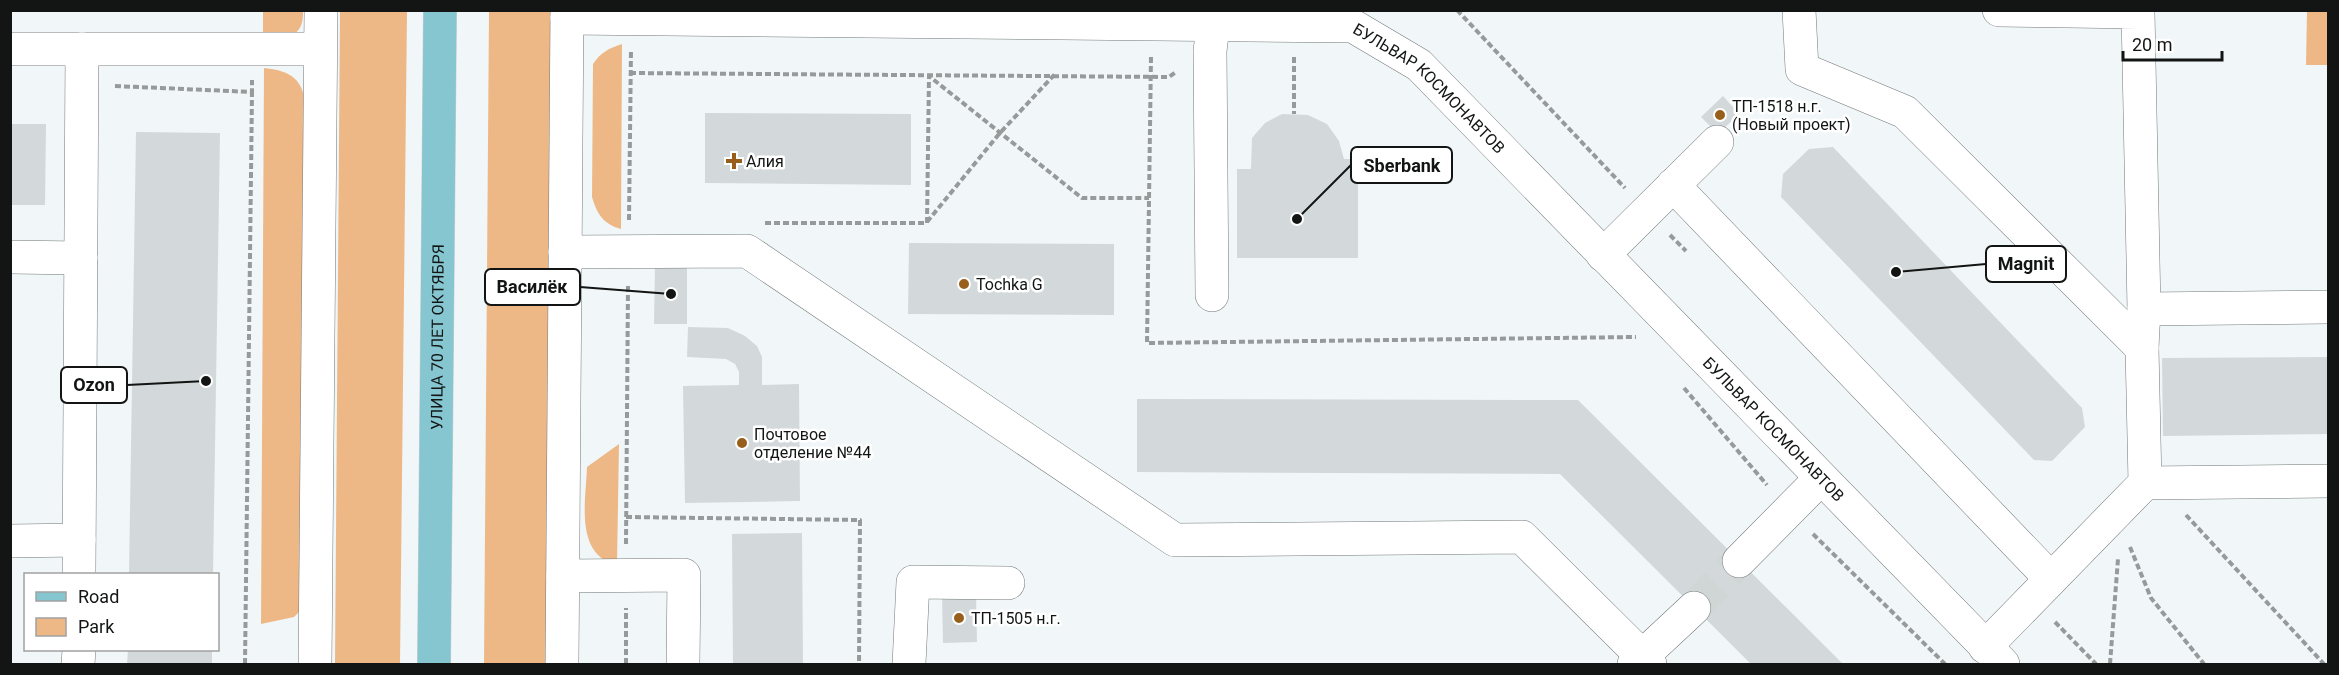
<svg xmlns="http://www.w3.org/2000/svg" width="2339" height="675" viewBox="0 0 2339 675" font-family="Roboto,sans-serif">
	<rect width="100%" height="100%" fill="#f1f7f8"/>
	<g fill="#edb886">
		<path d="M263 11H303C304 39 286 37 263 41Z"/>
		<path d="M340 11H407L400 664H335Z"/>
		<path d="M489 11H555L549 664H484Z"/>
		<path d="M2307 11H2328V65H2306Z"/>
		<path d="M622 44 621 229C603 224 597 214 592 197L593 64C601 52 608 49 622 44Z"/>
		<path d="M264 68C284 70 299 75 304 96L300 611 294 617 261 624Z"/>
		<path d="M619 444 617 565C574 555 586 500 587 467Z"/>
	</g>
	<g fill="#d3d9da">
		<path d="M1723 96 1739 114 1718 134 1701 117Z"/>
		<path d="M705 113 911 114V185L705 183Z"/>
		<path d="M1282 114 1308 115 1327 124 1339 141 1344 159H1358V258H1237V169H1251L1252 138 1265 123Z"/>
		<path d="M10 124H46L45 205H10Z"/>
		<path d="M136 132 220 133 213 574H129Z"/>
		<path d="M1833 147 2082 408 2085 427 2052 461 2034 460 1781 197 1783 174 1809 149Z"/>
		<path d="M909 243 1114 244V315L908 314Z"/>
		<path d="M655 264H687V324H654Z"/>
		<path d="M688 327 728 328 745 336 757 346 762 357V385L799 384 800 501 685 503 683 386 739 385V372L735 364 726 359 687 357Z"/>
		<path d="M2328 357V434L2163 436 2162 358Z"/>
		<path d="M1137 399 1578 400 1843 664H1751L1560 474 1137 472Z"/>
		<path d="M802 533 803 664H733L732 534Z"/>
		<path d="M976 593 977 642 943 643 942 594Z"/>
		<path d="M128 650H212V664H127Z"/>
	</g>
	<g fill="none" stroke-linecap="round" stroke-linejoin="round">
		<path stroke="#d0d5d6" stroke-width="33" stroke-dasharray="33 16" stroke-linecap="butt" d="M1694 608 1739 561"/>
		<defs>
			<g id="minor">
				<path d="M1799 10 1802 69 1905 112 2142 348"/>
				<path id="s1" d="M567 18 1353 26 1419 65 2003 664"/>
				<path d="M10 49H320"/>
				<path d="M1673 185 2051 579"/>
				<path d="M565 252 747 251 1175 540 1522 537 1650 664"/>
				<path d="M1603 255 1717 142"/>
				<path d="M10 257 81 258"/>
				<path d="M1212 295 1210 51 1213 26"/>
				<path d="M2144 309 2328 307"/>
				<path d="M2145 483 2328 481"/>
				<path d="M10 541 79 540"/>
				<path d="M1739 561 1821 478"/>
				<path d="M79 574 82 49"/>
				<path d="M563 576 684 575 683 664"/>
				<path d="M1985 647 2145 483 2142 348 2144 309 2138 12 1999 10"/>
				<path d="M78 664 79 650"/>
				<path d="M315 664 321 10"/>
				<path d="M562 664 567 10"/>
				<path d="M909 664 913 582 1008 583"/>
				<path d="M1634 664 1694 608"/>
			</g>
			<g id="major">
				<path id="s2" d="M434 664 440 10"/>
			</g>
		</defs>
		<use href="#minor" stroke="#737879" stroke-width="34"/>
		<use href="#major" stroke="#d0d0d0" stroke-width="34"/>
		<g stroke="#969a9b" stroke-width="4" stroke-dasharray="6 3" stroke-linecap="butt">
			<path d="M1457 10 1625 188"/>
			<path d="M1151 57 1147 343 1636 337"/>
			<path d="M1294 57V114"/>
			<path d="M630 73 1169 77 1176 72"/>
			<path d="M115 86 252 92V80"/>
			<path d="M629 220 631 50"/>
			<path d="M927 222 999 134 1055 74"/>
			<path d="M765 223H927"/>
			<path d="M927 223 929 76 1082 198H1149"/>
			<path d="M1670 235 1686 251"/>
			<path d="M1684 388 1767 485"/>
			<path d="M2186 515 2324 664"/>
			<path d="M626 517 860 520 859 664"/>
			<path d="M1813 534 1945 664"/>
			<path d="M626 544 628 284"/>
			<path d="M2130 547 2151 598 2204 664"/>
			<path d="M2055 622 2096 664"/>
			<path d="M245 664 252 92"/>
			<path d="M626 664V608"/>
			<path d="M2110 664 2118 559"/>
		</g>
		<use href="#minor" stroke="#fff" stroke-width="33"/>
		<use href="#major" stroke="#85c6d1" stroke-width="33"/>
	</g>
	<g fill="#975e1c" stroke="#fff" stroke-width="2">
		<circle cx="1720" cy="115" r="6"/>
		<path d="M731 152h6v6h6v6h-6v6h-6v-6h-6v-6h6z"/>
		<circle cx="964" cy="284" r="6"/>
		<circle cx="742" cy="443" r="6"/>
		<circle cx="959" cy="618" r="6"/>
	</g>
	<g text-anchor="middle" stroke-width="5" stroke-linejoin="round" paint-order="stroke">
		<g font-size="16" fill="#131515" stroke="#fff">
			<text dy="6" stroke="none"><textPath href="#s1" startOffset="885">БУЛЬВАР КОСМОНАВТОВ</textPath></text>
			<text dy="6" stroke="none"><textPath href="#s2" startOffset="327">УЛИЦА 70 ЛЕТ ОКТЯБРЯ</textPath></text>
			<text dy="6" stroke="none"><textPath href="#s1" startOffset="1371">БУЛЬВАР КОСМОНАВТОВ</textPath></text>
		</g>
		<g font-size="16" fill="#131515" stroke="#fff" text-anchor="start">
			<text x="1732" y="112">ТП-1518 н.г.<tspan x="1732" dy="18">(Новый проект)</tspan></text>
			<text x="746" y="167">Алия</text>
			<text x="976" y="290">Tochka G</text>
			<text x="754" y="440">Почтовое<tspan x="754" dy="18">отделение №44</tspan></text>
			<text x="971" y="624">ТП-1505 н.г.</text>
		</g>
	</g>
	<path fill="none" stroke="#131515" stroke-width="2" d="M1297 219L1351 165M1896 272L1986 264M671 294L580 287M206 381L127 385"/>
	<g fill="#131515" stroke="#fff" stroke-width="2">
		<circle cx="1297" cy="219" r="6"/>
		<circle cx="1896" cy="272" r="6"/>
		<circle cx="671" cy="294" r="6"/>
		<circle cx="206" cy="381" r="6"/>
	</g>
	<g fill="#fff" stroke="#131515" stroke-width="2">
		<rect x="1351" y="147" width="101" height="36" rx="6"/>
		<rect x="1986" y="246" width="80" height="36" rx="6"/>
		<rect x="485" y="269" width="95" height="36" rx="6"/>
		<rect x="61" y="367" width="66" height="36" rx="6"/>
	</g>
	<g font-size="18" text-anchor="middle" font-weight="bold" fill="#131515">
		<text x="1402" y="172">Sberbank</text>
		<text x="2026" y="270">Magnit</text>
		<text x="532" y="293">Василёк</text>
		<text x="94" y="391">Ozon</text>
	</g>
	<rect width="2339" height="675" fill="none" stroke="#131515" stroke-width="24"/>
	<rect x="24" y="573" width="195" height="78" fill="#ffffff" stroke="#a1a1a1" stroke-width="1.5"/>
	<rect x="36" y="592" width="30" height="9" fill="#85c6d1" stroke="#a1a1a1" stroke-width="1.5"/>
	<text x="78" y="603" font-size="18" fill="#131515">Road</text>
	<rect x="36" y="618" width="30" height="18" fill="#edb886" stroke="#a1a1a1" stroke-width="1.5"/>
	<text x="78" y="633" font-size="18" fill="#131515">Park</text>
	<path d="M2123 51v9h99v-9" fill="none" stroke="#131515" stroke-width="3"/>
	<text x="2132" y="51" font-size="18" fill="#131515" stroke="#ffffff" stroke-width="4.5" paint-order="stroke">20 m</text>
</svg>
